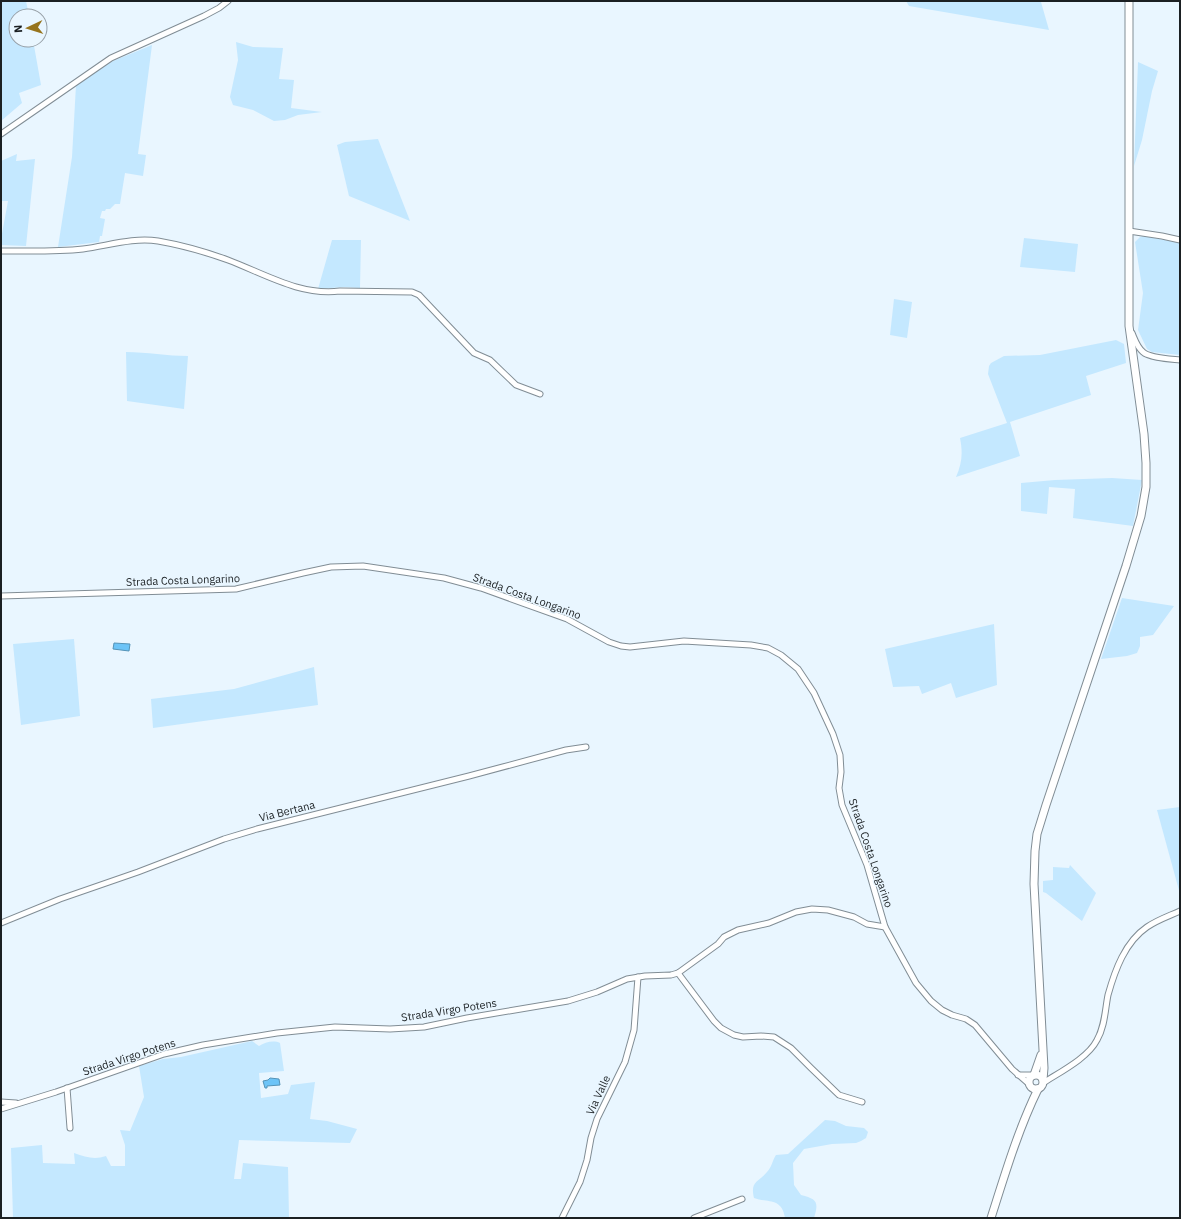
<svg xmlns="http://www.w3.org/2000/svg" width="1181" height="1219" viewBox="0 0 1181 1219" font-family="'IBM Plex Sans',sans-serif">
	<rect width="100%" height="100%" fill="#e9f6ff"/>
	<g fill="#c4e8ff">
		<path d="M1 1H26L29 16H16V40H33L41 85 19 93 22 103 1 121Z"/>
		<path d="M906 1H1038L1041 2 1049 30 909 6Z"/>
		<path d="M236 42 253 47 283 48 279 79 294 80 291 108 322 112 298 115 285 120 274 121 253 110 233 105 230 97 238 60Z"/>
		<path d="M152 45 138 154 146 155 143 176 125 173 120 204H115L110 209H106L105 211H102L100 218 105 219 102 236H100L99 242 58 247 72 157 76 85 113 61Z"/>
		<path d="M1138 62 1158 71 1152 91 1142 140 1134 166Z"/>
		<path d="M378 139 410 221 349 196 337 145 345 142Z"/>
		<path d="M17 154 16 161 35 159 26 246 1 245V239L8 201H1V161Z"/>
		<path d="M1144 236 1180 243V355L1152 352 1147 349 1138 330 1143 293 1135 242 1140 237Z"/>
		<path d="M1024 238 1078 244 1075 272 1020 267Z"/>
		<path d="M332 240H361L360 288 344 287 318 289Z"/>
		<path d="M894 299 912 302 907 338 890 335Z"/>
		<path d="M1116 340 1124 344 1126 363 1086 376 1091 395 1010 422 1020 456 956 477C962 463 963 453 960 438L1007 423 988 374 989 366 991 363 1004 356 1040 355Z"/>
		<path d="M126 352C147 352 167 356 188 356L184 409 127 401Z"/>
		<path d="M1112 478 1142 480 1133 526 1073 518 1075 489 1049 487 1047 514 1021 511V483L1055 480Z"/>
		<path d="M1122 598 1174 606 1153 635 1140 637V646L1137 653 1127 656 1101 659Z"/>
		<path d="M994 624 997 685 956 698 951 683 922 694 919 686 893 687 885 649Z"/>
		<path d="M74 639 80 716 21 725 13 644Z"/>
		<path d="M314 667 318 705 153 728 151 699 234 689Z"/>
		<path d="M1180 807V894L1157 810Z"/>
		<path d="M1070 865 1096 893 1082 921 1046 893 1043 892V881L1053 880V867L1069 868Z"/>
		<path d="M252 1041 259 1046C265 1042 274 1040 280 1043L284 1071 259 1073 261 1098 288 1094 291 1085 315 1082 310 1119 327 1121 357 1129 350 1143 239 1140 234 1179H241L243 1163 288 1167 289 1218H13L11 1148 42 1145 43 1163 75 1164 74 1153C86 1157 94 1160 106 1156L111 1166H125V1145L120 1130 130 1131 144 1097 139 1066 163 1059 181 1057Z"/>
		<path d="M825 1120 835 1121 846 1126 864 1128 868 1132 866 1138 861 1141 856 1143 832 1144 804 1149 793 1163 794 1185 801 1195C817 1199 819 1202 814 1218H785C782 1197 767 1203 754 1198 750 1181 758 1183 767 1172 772 1167 772 1161 776 1155L788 1154Z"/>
	</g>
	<g fill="#6dc4f7" stroke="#5493b7">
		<path d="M114 643 130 644 129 651 113 649Z"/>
		<path d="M270 1078 279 1079 280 1085 267 1086V1088H265L263 1081 268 1080Z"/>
	</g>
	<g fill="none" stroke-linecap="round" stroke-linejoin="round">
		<defs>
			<g id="minor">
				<path d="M1 134 111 58 204 16 219 8 228 1"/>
				<path d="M1129 231 1162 236 1180 240"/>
				<path d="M1 251C28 251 56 252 83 249 107 246 133 237 158 241 181 245 206 252 228 260 265 274 300 296 340 291L412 292 419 295 474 353 490 360 516 385 540 394"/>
				<path d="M1132 333C1135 340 1137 347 1143 352 1149 358 1171 359 1180 360"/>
				<path d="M1 596 236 589 303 573 331 567 363 566 444 578 481 588 567 619 609 642 621 646 630 647 684 641 751 645 768 648 781 655 798 669 814 693 833 734 840 755 841 772 839 788 842 805 867 865 885 927 890 936 916 983 931 1001 942 1010 952 1015 966 1019 975 1025 1012 1069 1029 1084"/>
				<path d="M1 923 60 899 138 872 224 839 257 829 469 776 566 750 586 747"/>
				<path d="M678 973 714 1021 721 1028 734 1035 743 1037 761 1036 774 1037 791 1048 811 1068 839 1095 862 1102"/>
				<path d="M1018 1075H1033"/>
				<path d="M1043 1083C1060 1072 1088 1058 1097 1040 1105 1026 1105 1010 1108 995 1115 970 1125 942 1147 927 1157 920 1169 916 1180 911"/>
				<path d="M67 1088 70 1128"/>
				<path d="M1 1102 16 1103"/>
				<path d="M1 1109 56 1092 164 1054 203 1045 277 1033 335 1027 390 1029 424 1027 467 1018 568 1001 597 992 627 979 645 976 671 975 678 973 718 944 724 937 738 930 769 923 796 912 812 909 828 910 854 917 867 924 885 927"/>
				<path d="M562 1218 580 1182 587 1160 591 1138 597 1119 625 1062 634 1030 638 977"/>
				<path d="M694 1218 742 1199"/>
			</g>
			<g id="tertiary">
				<path d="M1034 1075 1041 1055"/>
				<circle cx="1036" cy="1082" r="7"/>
				<path d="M1043 1080 1044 1068 1034 884 1035 851 1037 834 1046 805 1126 566 1141 516 1146 487V463L1144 434 1129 326V1"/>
				<path d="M991 1218C1005 1174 1018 1130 1038 1089"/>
			</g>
		</defs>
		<use href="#minor" stroke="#818d95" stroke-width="7"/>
		<use href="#tertiary" stroke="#818d95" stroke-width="9"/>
		<use href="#minor" stroke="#fff" stroke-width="5"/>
		<use href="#tertiary" stroke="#fff" stroke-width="7"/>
	</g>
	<g text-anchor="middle" stroke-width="3" stroke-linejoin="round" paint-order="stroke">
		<g font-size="11" fill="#1b2023" stroke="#e9f6ff">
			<text transform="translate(183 580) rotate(-2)" y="4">Strada Costa Longarino</text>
			<text transform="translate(527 596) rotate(20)" y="4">Strada Costa Longarino</text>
			<text transform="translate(287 811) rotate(-14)" y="4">Via Bertana</text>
			<text transform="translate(871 853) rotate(71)" y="4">Strada Costa Longarino</text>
			<text transform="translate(449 1010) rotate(-9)" y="4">Strada Virgo Potens</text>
			<text transform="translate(129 1057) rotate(-18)" y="4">Strada Virgo Potens</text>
			<text transform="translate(598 1095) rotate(-65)" y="4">Via Valle</text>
		</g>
	</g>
	<rect width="1181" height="1219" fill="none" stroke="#1b2023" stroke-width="4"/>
	<g transform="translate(28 28) rotate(266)"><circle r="19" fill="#e9f6ff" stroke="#97a0a7"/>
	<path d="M0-3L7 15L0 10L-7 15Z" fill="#96741d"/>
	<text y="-6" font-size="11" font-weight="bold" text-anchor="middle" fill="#1b2023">N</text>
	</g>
</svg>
